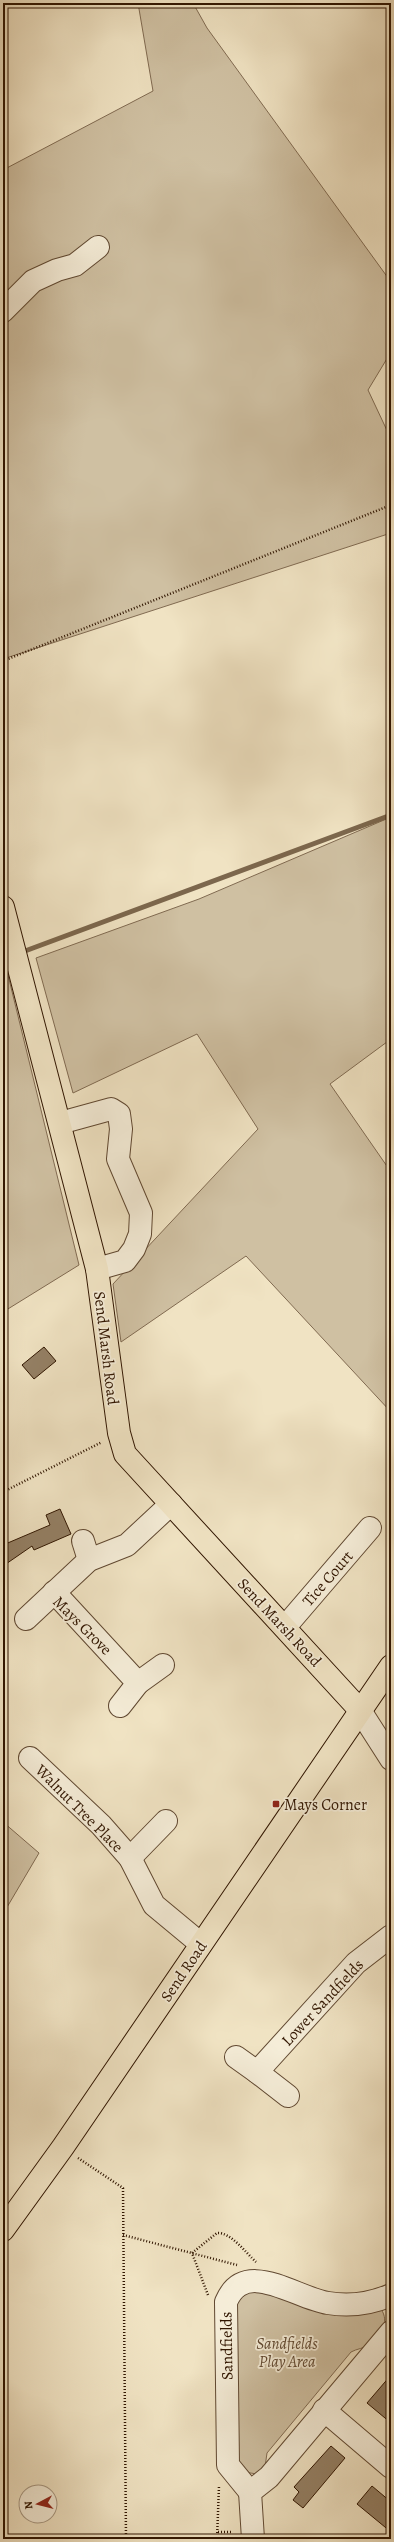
<svg xmlns="http://www.w3.org/2000/svg" width="394" height="2542" viewBox="0 0 394 2542" font-family="Alegreya,serif">
	<rect width="100%" height="100%" fill="#f0e3c3"/>
	<filter id="stains"><feTurbulence type="fractalNoise" baseFrequency=".005" numOctaves="4"/><feColorMatrix values="0 0 0 0 .2 0 0 0 0 .09 0 0 0 0 .02 0 0 0 .5 -.17"/></filter>
	<radialGradient id="worn" r=".72"><stop offset=".6" stop-color="#630" stop-opacity="0"/><stop offset="1" stop-color="#630" stop-opacity=".3"/></radialGradient>
	<g fill="#cfc0a2" stroke="#806a51">
		<path d="M138 3H193L207 28 391 282V352L368 390 391 439V533L3 659V170L153 91Z"/>
		<path d="M391 817V1039L330 1084 391 1172V1412L246 1256 121 1342 113 1284 258 1129 197 1034 73 1093 36 958 199 899Z"/>
		<path d="M6 967 79 1265 3 1312V968Z"/>
		<path d="M3 1822 39 1853 3 1914Z"/>
		<path d="M253 2290 381 2309C390 2322 381 2336 369 2345 365 2348 356 2349 351 2352L267 2453 265 2467 257 2474 244 2472 237 2462 232 2303Z"/>
	</g>
	<g fill="none" stroke-linecap="round" stroke-linejoin="round">
		<path stroke="#7c674d" stroke-width="5" d="M25 951 391 815"/>
	</g>
	<g fill="#948065" stroke="#301500">
		<path d="M44 1347 56 1361 34 1379 22 1365Z"/>
		<path d="M60 1509 71 1534 34 1550 32 1546 3 1566V1545L50 1525 46 1515Z"/>
		<path d="M391 2375V2423L367 2403Z"/>
		<path d="M331 2446 345 2458 303 2508 293 2500 299 2492 294 2487Z"/>
		<path d="M372 2486 391 2502V2532L357 2504Z"/>
	</g>
	<g fill="none" stroke-linecap="round" stroke-linejoin="round">
		<defs>
			<g id="minor">
				<path d="M3 311 33 281 57 270 75 265 98 247"/>
				<path d="M60 1123 111 1109 119 1114 121 1129 118 1159 141 1213 140 1234 134 1249 125 1261 97 1269"/>
				<path d="M83 1541 89 1560"/>
				<path d="M54 1592 138 1683 120 1706"/>
				<path d="M26 1619 89 1560 127 1545 171 1504"/>
				<path d="M285 1627 370 1528"/>
				<path d="M138 1683 163 1665"/>
				<path d="M359 1709 391 1759"/>
				<path d="M30 1758 101 1825 130 1858 154 1905 201 1944"/>
				<path d="M130 1858 166 1821"/>
				<path d="M236 2057 257 2072 356 1963 391 1936"/>
				<path d="M257 2072 288 2096"/>
				<path d="M324 2410 391 2467"/>
				<path d="M250 2492 228 2465 226 2302C245 2257 295 2298 328 2303 351 2307 370 2304 391 2295"/>
				<path d="M253 2539 250 2492 269 2477 391 2332"/>
			</g>
			<g id="major">
				<path d="M3 907 97 1269 119 1433 125 1454 359 1709"/>
				<path d="M3 2230 63 2147 391 1666"/>
			</g>
		</defs>
		<use href="#minor" stroke="#604831" stroke-width="24"/>
		<use href="#major" stroke="#301500" stroke-width="24"/>
		<g stroke="#301500" stroke-width="2.5" stroke-dasharray="1 2" stroke-linecap="butt">
			<path d="M3 661 391 505"/>
			<path d="M3 1492 102 1442"/>
			<path d="M78 2158 123 2188 126 2539"/>
			<path d="M123 2235 237 2265"/>
			<path d="M208 2295 192 2253 217 2233C231 2232 246 2253 256 2262"/>
			<path d="M218 2532H233"/>
			<path d="M217 2539 219 2486"/>
		</g>
		<use href="#minor" stroke="#f5edd8" stroke-width="22"/>
		<use href="#major" stroke="#f0e3c3" stroke-width="22"/>
	</g>
	<rect fill="#8f2418" stroke="#f5edd8" stroke-width="1.5" x="272" y="1800" width="8" height="8" rx="2"/>
	<g text-anchor="middle" stroke-width="3.5" stroke-linejoin="round" paint-order="stroke">
		<g font-size="16" fill="#301500" stroke="#f5edd8">
			<text transform="translate(107 1348) rotate(83)" y="6">Send Marsh Road</text>
			<text transform="translate(327 1578) rotate(-49)" y="6">Tice Court</text>
			<text transform="translate(280 1622) rotate(47)" y="6">Send Marsh Road</text>
			<text transform="translate(83 1625) rotate(45)" y="6">Mays Grove</text>
			<text transform="translate(80 1808) rotate(45)" y="6">Walnut Tree Place</text>
			<text transform="translate(183 1971) rotate(-56)" y="6">Send Road</text>
			<text transform="translate(322 2002) rotate(-47)" y="6">Lower Sandfields</text>
			<text transform="translate(226 2346) rotate(-91)" y="6">Sandfields</text>
		</g>
		<g font-size="16" fill="#301500" stroke="#f5edd8" text-anchor="start">
			<text x="284" y="1810">Mays Corner</text>
		</g>
		<g font-size="16" font-style="italic" fill="#604831" stroke="#f5edd8">
			<text x="287" y="2349">Sandfields<tspan x="287" dy="18">Play Area</tspan></text>
		</g>
	</g>
	<rect width="394" height="2542" fill="none" stroke="#f0e3c3" stroke-width="16"/>
	<rect x="4" y="4" width="386" height="2534" fill="none" stroke="#301500" stroke-width="2"/>
	<rect x="8" y="8" width="378" height="2526" fill="none" stroke="#301500"/>
	<g transform="translate(38 2504) rotate(263)"><circle r="19" fill="#f5edd8" stroke="#a69782"/>
	<path d="M0-3L7 15L0 10L-7 15Z" fill="#8f2418"/>
	<text y="-6" font-size="11" font-weight="bold" text-anchor="middle" fill="#301500">N</text>
	</g>
	<rect width="100%" height="100%" filter="url(#stains)"/>
	<rect width="100%" height="100%" fill="url(#worn)"/>
</svg>
